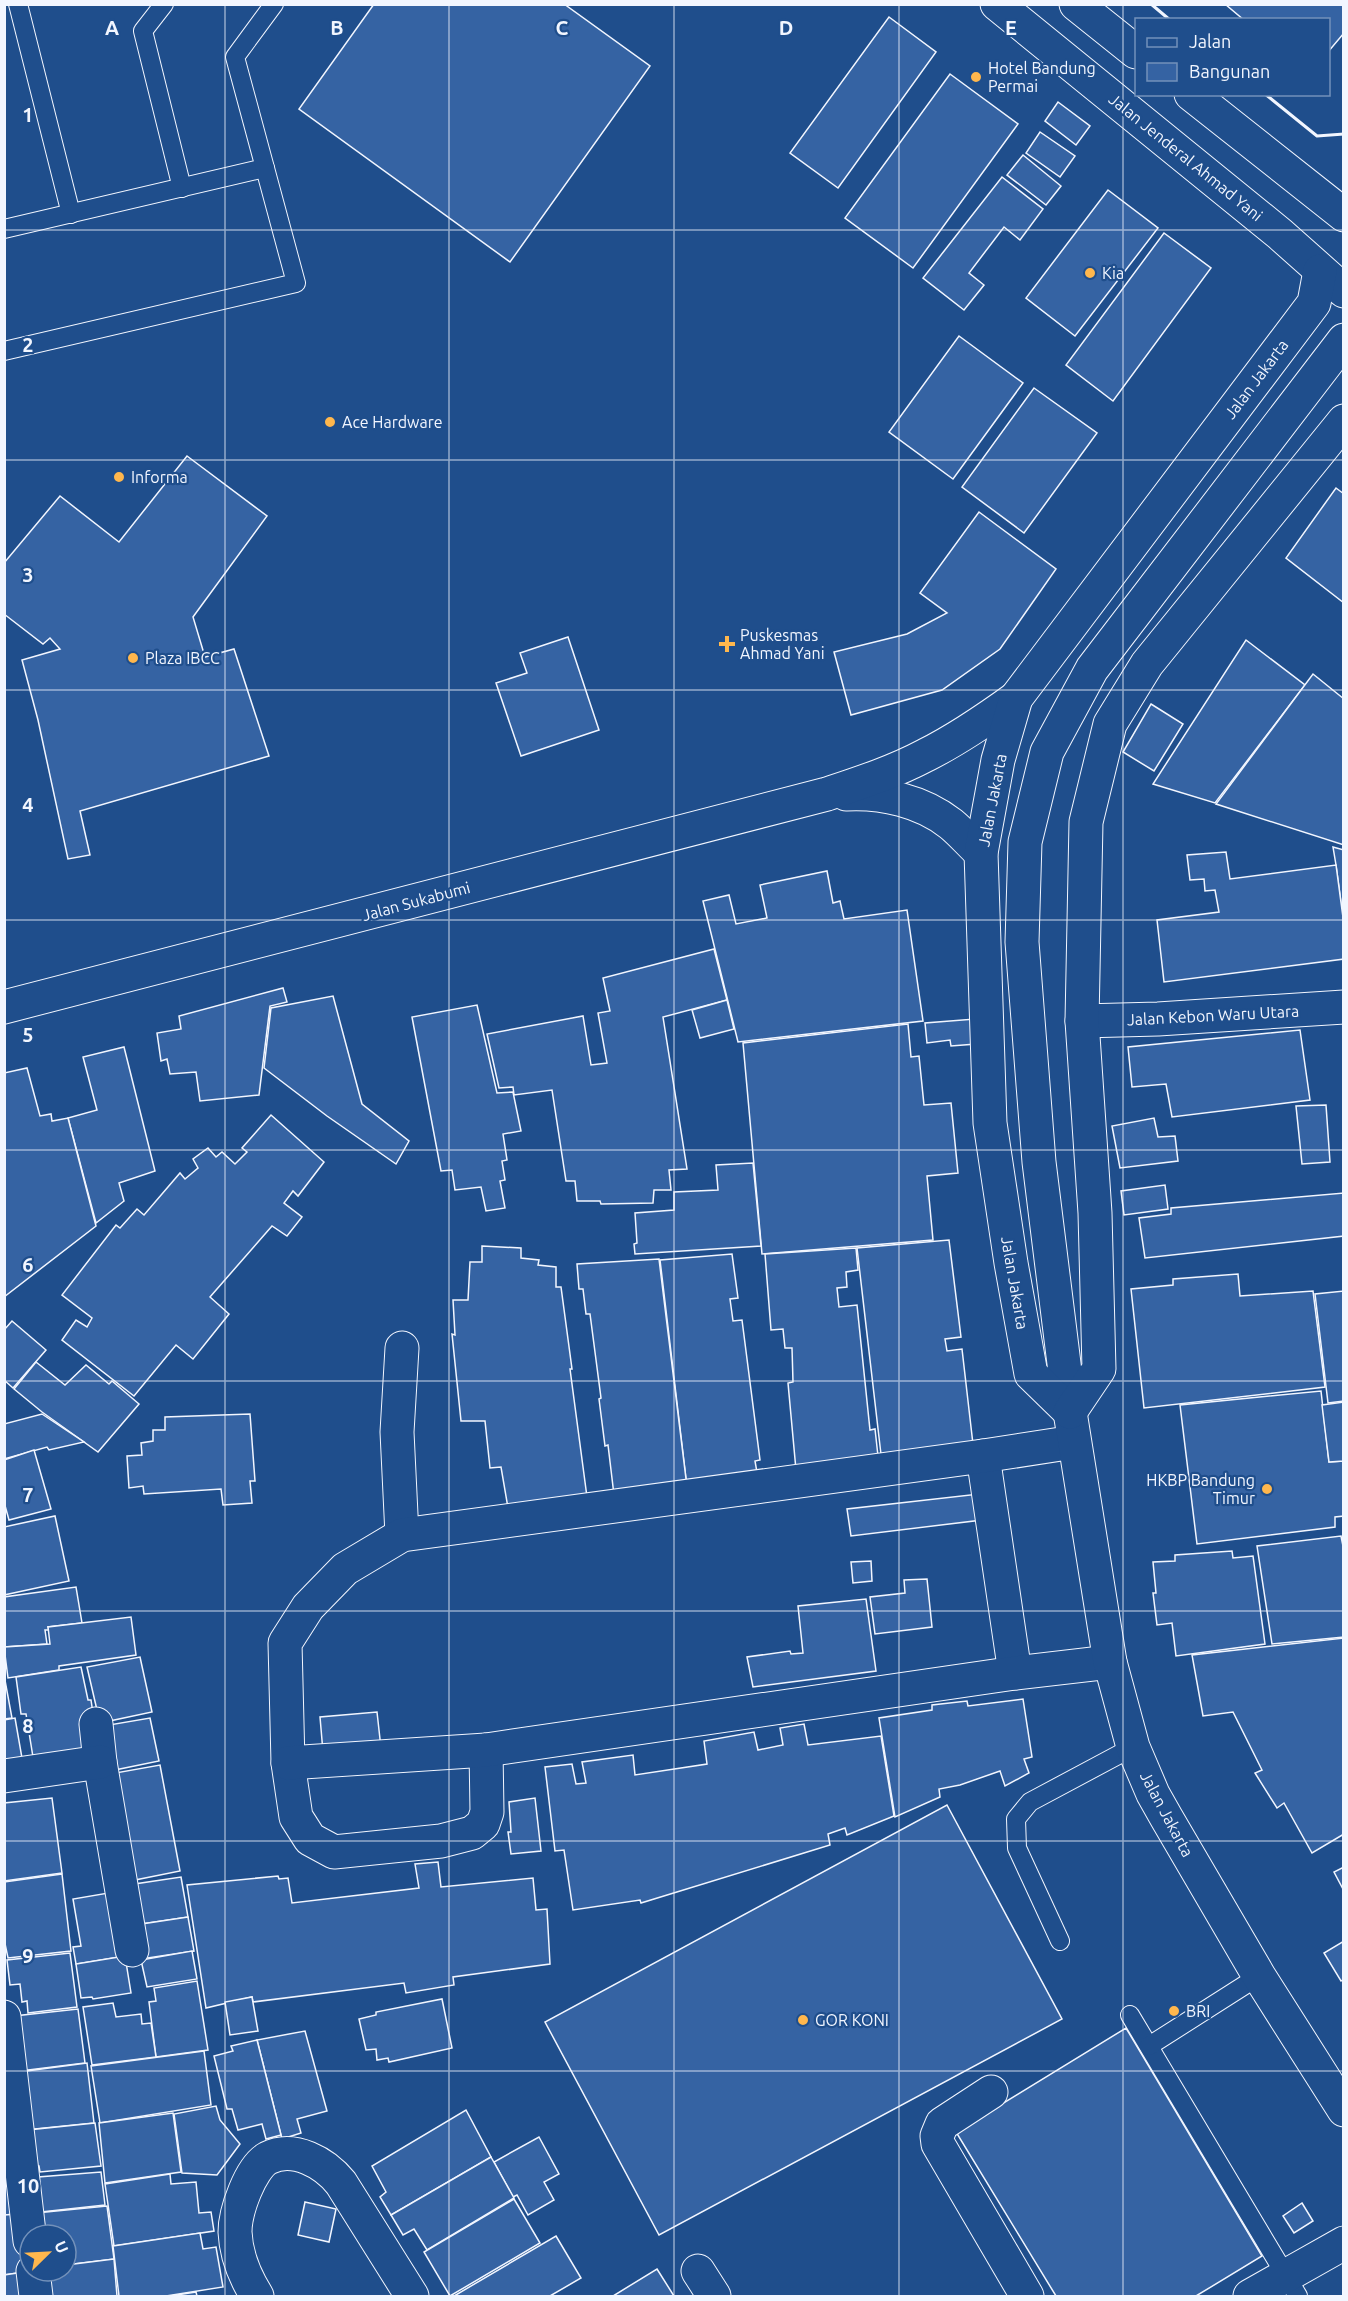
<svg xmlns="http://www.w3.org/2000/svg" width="1348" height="2301" viewBox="0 0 1348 2301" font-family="Ubuntu,sans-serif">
	<rect width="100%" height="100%" fill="#1f4e8c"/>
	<g fill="#3563a3" stroke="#f2f6ff" stroke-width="1.5">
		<path d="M374 4H564L650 66 510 262 299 109Z"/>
		<path d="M1225 4H1344V33L1328 52V20H1244Z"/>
		<path d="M889 17 936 52 838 188 790 153Z"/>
		<path d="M950 74 1018 124 913 268 845 218Z"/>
		<path d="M1058 102 1090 126 1076 145 1045 121Z"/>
		<path d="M1040 132 1075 156 1060 177 1026 153Z"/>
		<path d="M1023 155 1061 186 1046 205 1007 175Z"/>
		<path d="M1002 177 1043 209 1020 240 1004 227 969 273 984 285 964 310 923 278Z"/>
		<path d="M1108 190 1158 228 1075 336 1026 298Z"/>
		<path d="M1164 233 1211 268 1113 401 1066 365Z"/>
		<path d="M959 336 1023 383 953 479 889 432Z"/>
		<path d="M1034 388 1097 433 1024 533 962 487Z"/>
		<path d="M187 456 267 516 193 617 205 657 234 649 269 756 80 811 90 855 68 859 38 720 22 660 60 649 50 638 43 644 4 614V563L60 496 119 542Z"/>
		<path d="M1336 488 1344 494V603L1286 558Z"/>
		<path d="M979 512 1056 569 1000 649 942 690 851 715 834 652 907 634 947 613 920 593Z"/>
		<path d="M568 637 599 730 521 756 496 683 527 673 520 653Z"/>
		<path d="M1246 640 1305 685 1215 803 1153 784Z"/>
		<path d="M1313 674 1344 699V845L1216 804Z"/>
		<path d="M1151 704 1183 724 1154 771 1123 752Z"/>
		<path d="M1333 847 1344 850V925L1336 865Z"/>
		<path d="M1226 852 1230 879 1336 865 1344 925V959L1164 982 1157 920 1219 912 1215 890 1205 891 1204 879 1190 880 1187 855Z"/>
		<path d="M827 871 833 903 840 901 844 919 907 910 923 1021 738 1042 703 901 729 895 736 924 767 918 760 885Z"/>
		<path d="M714 949 727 1000 663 1017 687 1169 669 1170 671 1190H654L653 1203 601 1204 600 1201H577L575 1181H566L552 1090 514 1095 513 1087 499 1088 487 1034 583 1016 591 1065 607 1063 598 1013 610 1011 603 978Z"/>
		<path d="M283 988 287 1002 270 1006 259 1095 200 1101 196 1072 170 1074 167 1059 161 1061 157 1033 181 1029 179 1016Z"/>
		<path d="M333 996 362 1104 409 1141 396 1164 327 1116 264 1068 271 1008Z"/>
		<path d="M727 1000 734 1029 700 1038 692 1010Z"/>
		<path d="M477 1005 497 1093 513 1092 521 1131 503 1134 507 1160 502 1161 505 1180 500 1181 505 1208 486 1211 481 1187 455 1190 452 1170 441 1171 412 1017Z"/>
		<path d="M975 1019 976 1044 951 1046 950 1040 927 1043 925 1023Z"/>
		<path d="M908 1024 911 1057 919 1056 924 1105 951 1103 958 1173 927 1176 933 1240 762 1254 743 1043Z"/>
		<path d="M1300 1030 1310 1100 1172 1117 1166 1084 1132 1087 1128 1047Z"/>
		<path d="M124 1047 155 1171 119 1183 124 1201 96 1223 68 1118 97 1110 83 1057Z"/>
		<path d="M27 1068 40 1116 51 1114 52 1121 68 1118 96 1226 4 1297V1073Z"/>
		<path d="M1326 1105 1330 1162 1302 1164 1296 1106Z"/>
		<path d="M271 1115 324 1162 298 1196 293 1191 284 1203 302 1217 287 1236 272 1226 210 1297 229 1314 193 1359 176 1345 134 1396 62 1340 76 1320 87 1327 92 1318 62 1295 116 1225 120 1228 137 1209 144 1215 180 1173 185 1179 198 1168 193 1159 208 1148 216 1157 222 1152 235 1164 247 1152 242 1148Z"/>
		<path d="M1154 1118 1158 1137 1175 1136 1178 1161 1120 1168 1112 1126Z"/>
		<path d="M753 1163 761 1246 635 1254 634 1244 637 1243 635 1213 674 1210V1192L718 1190 716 1165Z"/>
		<path d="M1165 1185 1168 1209 1124 1215 1121 1191Z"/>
		<path d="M1344 1193V1236L1145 1258 1139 1218 1171 1214V1208Z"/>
		<path d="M949 1240 961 1337 945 1339 947 1351 962 1349 974 1453 882 1463 857 1248Z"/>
		<path d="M482 1246 521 1248V1258L539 1260 538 1265 556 1267V1287H561L572 1369H570L587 1497 508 1508 501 1467 490 1468 485 1421H461L452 1334 455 1335 453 1300H468L470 1262H482Z"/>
		<path d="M856 1248 858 1270 846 1272 847 1287 837 1288 839 1307 857 1305 870 1430 875 1429 879 1465 796 1470 788 1383 793 1382 792 1348H785L783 1329 771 1330 765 1254Z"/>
		<path d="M732 1254 738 1298 730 1299 733 1321 742 1320 760 1460 755 1461 758 1478 687 1487 660 1260Z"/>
		<path d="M659 1259 687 1487 614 1495 608 1445 605 1446 599 1399 601 1398 590 1314H586L583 1289H579L577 1264Z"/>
		<path d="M1238 1274 1240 1296 1313 1291 1325 1387 1144 1408 1131 1289 1173 1285V1279Z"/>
		<path d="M1344 1291V1401L1328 1403 1315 1294Z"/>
		<path d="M12 1321 46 1350 13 1388 4 1380V1330Z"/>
		<path d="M36 1362 65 1385 86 1365 109 1384 112 1381 139 1404 98 1452 42 1412 14 1389Z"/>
		<path d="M1321 1391 1329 1462 1344 1461V1516L1335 1517V1527L1197 1544 1180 1405Z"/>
		<path d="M1344 1402V1461L1329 1462 1322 1405Z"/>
		<path d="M42 1414 84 1442 49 1450 47 1447 4 1459V1424Z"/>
		<path d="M250 1414 255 1481H250L252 1503 223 1505 221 1489 144 1494 143 1486 129 1488 127 1456 142 1455 141 1443 153 1441V1430H165V1417Z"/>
		<path d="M34 1450 51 1509 9 1520 4 1502V1460Z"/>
		<path d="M979 1494 982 1520 851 1536 847 1509Z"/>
		<path d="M55 1516 69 1581 4 1595V1527Z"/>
		<path d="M1341 1536 1344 1551V1637L1272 1644 1257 1546Z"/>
		<path d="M1232 1551 1233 1558 1253 1556 1265 1644 1176 1656 1172 1623 1157 1625 1153 1593H1156L1153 1562 1175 1561V1555Z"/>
		<path d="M871 1561 872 1581 853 1583 851 1562Z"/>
		<path d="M927 1579 932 1627 875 1634 870 1597 905 1593 904 1580Z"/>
		<path d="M76 1587 82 1623 48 1627 49 1630H45L47 1644 4 1647V1597Z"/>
		<path d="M866 1599 876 1671 753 1687 747 1657 790 1651 791 1654 803 1653 798 1606Z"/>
		<path d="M131 1617 136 1655 59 1666V1670L8 1678 4 1647 50 1644 48 1627Z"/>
		<path d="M1344 1638V1834L1312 1853 1284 1803 1277 1808 1255 1773 1262 1770 1233 1712 1203 1716 1192 1655Z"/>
		<path d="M140 1657 152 1712 100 1723 87 1667Z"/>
		<path d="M81 1667 88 1700H91L98 1747 33 1757 26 1714H21L16 1677Z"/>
		<path d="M4 1675 12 1718 4 1719Z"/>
		<path d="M1023 1699 1032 1757 1024 1759 1029 1773 1005 1786 1000 1771 960 1785 939 1789 940 1797 895 1817 879 1718 932 1710V1705L967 1701 968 1706Z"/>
		<path d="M377 1712 381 1748 323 1752 320 1717Z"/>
		<path d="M15 1718 22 1758 4 1760V1720Z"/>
		<path d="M150 1718 159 1761 105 1772 97 1727Z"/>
		<path d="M804 1724 808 1745 881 1736 894 1816 847 1835 845 1828 828 1834 830 1845 641 1903 640 1900 573 1910 564 1850 555 1851 545 1767 572 1764 576 1784 586 1783 582 1762 633 1755 635 1775 707 1764 704 1741 754 1732 758 1750 783 1745 780 1728Z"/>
		<path d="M160 1765 180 1871 125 1882 104 1775Z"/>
		<path d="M52 1798 62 1873 4 1881V1803Z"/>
		<path d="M535 1798 541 1851 511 1854 508 1832H511L509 1802Z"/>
		<path d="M947 1805 1062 2019 659 2235 545 2022Z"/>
		<path d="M438 1862 441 1887 533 1878 536 1910 547 1909 550 1964 453 1977 454 1985 406 1993 404 1983 253 2002 252 1997 206 2008 187 1885 278 1876 279 1879 288 1878 292 1903 419 1888 415 1864Z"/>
		<path d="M1344 1867V1891L1334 1872Z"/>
		<path d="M62 1874 71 1951 8 1958 4 1939V1882Z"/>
		<path d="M181 1877 188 1917 135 1925 128 1885Z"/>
		<path d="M114 1892 125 1956 76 1964 73 1947 81 1946 73 1899Z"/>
		<path d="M188 1917 194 1951 141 1959 135 1925Z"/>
		<path d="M1344 1941V1979L1341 1981 1324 1953Z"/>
		<path d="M192 1951 197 1979 147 1987 141 1960Z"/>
		<path d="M70 1953 77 2007 28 2013 27 2001 22 2002 20 1984 10 1985 7 1960Z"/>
		<path d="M125 1956 131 1993 93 1999 92 1997 81 1998 76 1964Z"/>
		<path d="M197 1981 208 2050 156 2057 149 2002 156 2001 154 1988Z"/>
		<path d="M252 1997 258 2031 230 2035 225 2002Z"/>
		<path d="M442 1999 452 2048 389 2062 388 2058 377 2060 376 2049 366 2050 359 2019 376 2015V2012Z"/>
		<path d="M113 2003 116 2017 141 2014 142 2024 151 2023 156 2057 92 2065 83 2007Z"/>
		<path d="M78 2009 85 2063 20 2071 14 2016Z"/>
		<path d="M1126 2028 1262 2256 1196 2296H1056L956 2132Z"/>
		<path d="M305 2031 327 2111 297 2119 301 2133 282 2139 257 2040Z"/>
		<path d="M257 2040 281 2135 266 2139 262 2124 238 2130 232 2109H227L214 2056 233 2051 231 2046Z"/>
		<path d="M204 2051 211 2105 100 2123 91 2066Z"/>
		<path d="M87 2063 94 2123 25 2130 19 2072Z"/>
		<path d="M216 2106 220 2120 240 2144 217 2175 182 2173 174 2114Z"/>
		<path d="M466 2110 491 2157 391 2215 380 2197 386 2192 372 2166Z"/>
		<path d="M173 2113 181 2172 105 2183 99 2123Z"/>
		<path d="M95 2123 101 2166 40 2172 39 2166H32L28 2130Z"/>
		<path d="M539 2137 559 2174 544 2182 554 2200 528 2215 517 2195 513 2197 494 2162Z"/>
		<path d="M4 2154 18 2214 4 2215Z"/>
		<path d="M491 2157 514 2198 427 2250 414 2229 403 2235 391 2215Z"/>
		<path d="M101 2172 105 2205 41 2212 38 2177Z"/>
		<path d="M170 2174 171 2184 196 2182 199 2213 211 2212 214 2231 114 2246 105 2184Z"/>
		<path d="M514 2199 540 2243 450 2296 424 2252Z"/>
		<path d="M305 2202 336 2209 329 2242 298 2235Z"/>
		<path d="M1302 2203 1313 2221 1294 2233 1283 2216Z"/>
		<path d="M107 2206 114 2259 66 2265V2235H38L36 2213Z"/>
		<path d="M18 2214 24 2272 4 2275V2215Z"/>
		<path d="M200 2233 203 2249 216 2247 223 2287 166 2296H119L113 2246Z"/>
		<path d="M556 2236 581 2278 550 2296H454Z"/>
		<path d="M114 2259 117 2296H52L49 2271H66V2265Z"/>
		<path d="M657 2269 674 2296H613Z"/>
		<path d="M24 2272 27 2296H4V2275Z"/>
		<path d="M196 2292 197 2296H170Z"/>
	</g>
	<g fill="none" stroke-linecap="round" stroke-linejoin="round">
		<defs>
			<g id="lane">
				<path d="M18 4 71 214"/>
				<path d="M164 4 143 31 182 188"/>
				<path d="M4 229 265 168"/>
				<path d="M4 351 296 283 235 57 274 4"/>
				<path d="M1060 1941 1017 1848 1016 1819 1030 1802 1133 1747"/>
				<path d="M1130 2015 1298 2296"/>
				<path d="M1149 2046 1259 1976"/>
			</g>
			<g id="street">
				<path d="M1082 1021 1158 1019 1344 1007"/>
				<path d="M983 1456 1015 1673"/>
				<path d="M402 1535 397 1432 402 1348"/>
				<path d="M96 1724 100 1762 132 1950"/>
				<path d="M486 1750 487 1812 483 1824 472 1833 441 1841 334 1852 310 1839 296 1817 288 1763 285 1643 308 1607 345 1569 402 1535 983 1456 1074 1442"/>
				<path d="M288 1763 486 1750 1015 1673 1110 1662"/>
				<path d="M4 1776 100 1762"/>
				<path d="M4 2017 30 2241"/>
				<path d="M991 2092 942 2124 937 2136 938 2144 1027 2296"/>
				<path d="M33 2271 36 2296"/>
				<path d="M698 2271 714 2296"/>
				<path d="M257 2296C245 2277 236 2255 235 2232 235 2212 250 2168 268 2158 294 2145 325 2163 341 2183L412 2296"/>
				<path d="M1250 2296 1344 2243"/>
			</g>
			<g id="primary">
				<path d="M997 4 1280 234 1344 291"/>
				<path d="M1076 4 1136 52"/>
				<path d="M1191 94 1344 215"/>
				<path d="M1344 340 1092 669 1047 752 1025 842 1022 942 1039 1162 1070 1412 1110 1662 1133 1747 1153 1794 1166 1817 1259 1976 1344 2110"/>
				<path d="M846 794C882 792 922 801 951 824 962 833 971 844 981 853"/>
				<path d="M4 1007 827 794C860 783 894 772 926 755 958 739 987 719 1016 698"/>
				<path d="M1070 1412 1031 1374 1011 1263 990 1123 981 853 998 760 1016 698 1314 303 1320 271"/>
				<path d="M1070 1412 1099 1369 1095 1213 1082 1021 1086 822 1110 724 1147 664 1344 421"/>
			</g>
		</defs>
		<use href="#lane" stroke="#f2f6ff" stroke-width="20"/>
		<use href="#street" stroke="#f2f6ff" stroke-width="35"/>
		<use href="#primary" stroke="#f2f6ff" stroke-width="35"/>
		<use href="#lane" stroke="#1f4e8c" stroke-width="18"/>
		<use href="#street" stroke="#1f4e8c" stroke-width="33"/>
		<use href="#primary" stroke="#1f4e8c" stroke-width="33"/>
		<g stroke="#f2f6ff" stroke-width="3">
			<path d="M1151 4 1170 20"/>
			<path d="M1265 94 1317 136 1344 134"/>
		</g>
	</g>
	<path fill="none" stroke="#f2f6ff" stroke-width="1.5" stroke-opacity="0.55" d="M225 4V2296M449 4V2296M674 4V2296M899 4V2296M1123 4V2296M4 230H1344M4 460H1344M4 690H1344M4 920H1344M4 1150H1344M4 1381H1344M4 1611H1344M4 1841H1344M4 2071H1344"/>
	<g fill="#ffb74d" stroke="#1f4e8c" stroke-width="2">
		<circle cx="976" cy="77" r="6"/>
		<circle cx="1090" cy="273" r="6"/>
		<circle cx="330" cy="422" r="6"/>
		<circle cx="119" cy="477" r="6"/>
		<path d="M724 635h6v6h6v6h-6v6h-6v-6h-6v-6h6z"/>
		<circle cx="133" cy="658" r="6"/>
		<circle cx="1267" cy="1489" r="6"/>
		<circle cx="1174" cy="2011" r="6"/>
		<circle cx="803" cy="2020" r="6"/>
	</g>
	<g text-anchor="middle" stroke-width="4.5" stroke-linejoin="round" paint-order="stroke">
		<g font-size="16" fill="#f2f6ff" stroke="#1f4e8c" text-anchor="start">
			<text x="988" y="74">Hotel Bandung<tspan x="988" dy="18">Permai</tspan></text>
			<text x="1102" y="279">Kia</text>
			<text x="342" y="428">Ace Hardware</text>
			<text x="131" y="483">Informa</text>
			<text x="740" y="641">Puskesmas<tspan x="740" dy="18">Ahmad Yani</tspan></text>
			<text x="145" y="664">Plaza IBCC</text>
			<text x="1255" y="1486" text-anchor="end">HKBP Bandung<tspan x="1255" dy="18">Timur</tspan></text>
			<text x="1186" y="2017">BRI</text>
			<text x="815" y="2026">GOR KONI</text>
		</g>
		<g font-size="16" fill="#f2f6ff" stroke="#1f4e8c">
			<text transform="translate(1186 157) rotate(39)" y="6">Jalan Jenderal Ahmad Yani</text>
			<text transform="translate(1256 379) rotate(-53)" y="6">Jalan Jakarta</text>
			<text transform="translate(992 800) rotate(-79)" y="6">Jalan Jakarta</text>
			<text transform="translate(416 901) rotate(-15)" y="6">Jalan Sukabumi</text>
			<text transform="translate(1213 1015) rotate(-3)" y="6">Jalan Kebon Waru Utara</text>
			<text transform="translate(1015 1283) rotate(80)" y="6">Jalan Jakarta</text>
			<text transform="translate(1167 1814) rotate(62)" y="6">Jalan Jakarta</text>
		</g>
	</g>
	<g font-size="20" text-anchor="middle" font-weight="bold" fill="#f2f6ff" stroke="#1f4e8c" stroke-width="4.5" stroke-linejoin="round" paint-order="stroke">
		<text x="112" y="35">A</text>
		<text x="337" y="35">B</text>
		<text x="562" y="35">C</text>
		<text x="786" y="35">D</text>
		<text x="1011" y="35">E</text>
		<text x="28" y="122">1</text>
		<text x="28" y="352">2</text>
		<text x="28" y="582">3</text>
		<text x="28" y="812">4</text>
		<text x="28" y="1042">5</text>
		<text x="28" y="1272">6</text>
		<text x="28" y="1502">7</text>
		<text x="28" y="1733">8</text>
		<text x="28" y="1963">9</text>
		<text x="28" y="2193">10</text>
	</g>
	<rect width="1348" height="2301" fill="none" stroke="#f2f6ff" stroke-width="12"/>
	<rect x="1135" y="18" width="195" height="78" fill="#1f4e8c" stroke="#7391ba" stroke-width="1.5"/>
	<rect x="1147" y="38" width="30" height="9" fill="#1f4e8c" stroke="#7391ba" stroke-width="1.5"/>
	<text x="1189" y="48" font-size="18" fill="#f2f6ff">Jalan</text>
	<rect x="1147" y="63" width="30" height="18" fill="#3563a3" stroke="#7391ba" stroke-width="1.5"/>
	<text x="1189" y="78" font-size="18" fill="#f2f6ff">Bangunan</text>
	<g transform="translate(48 2253) rotate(66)"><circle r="28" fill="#1f4e8c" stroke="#7391ba" stroke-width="1.5"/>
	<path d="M0-4.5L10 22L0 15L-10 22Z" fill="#ffb74d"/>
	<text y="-9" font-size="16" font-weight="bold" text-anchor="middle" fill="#f2f6ff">U</text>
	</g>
</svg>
